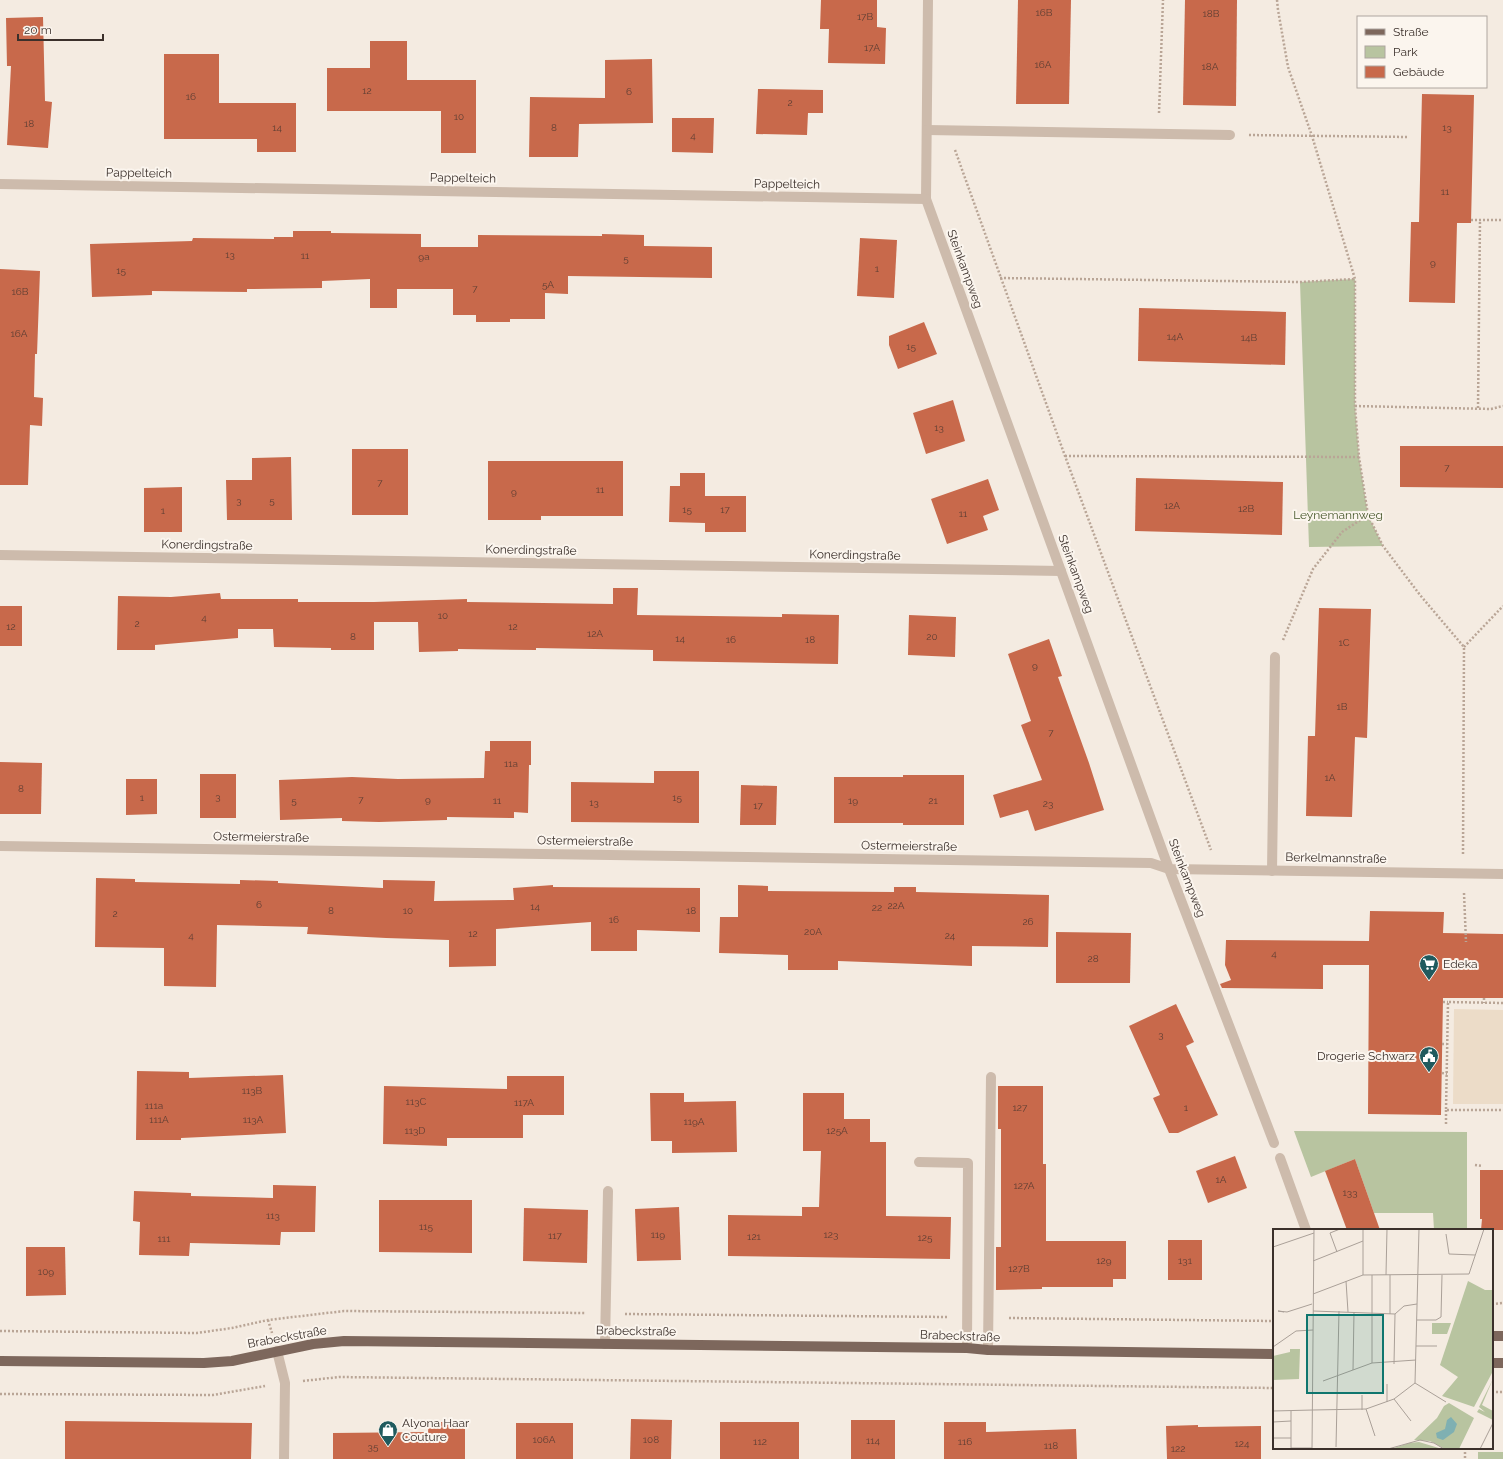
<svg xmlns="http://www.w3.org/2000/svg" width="1503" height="1459" viewBox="0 0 1503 1459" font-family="Raleway,sans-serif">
	<rect width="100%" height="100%" fill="#f4ebe1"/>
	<g fill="#b8c4a0">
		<path d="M1355 279V406L1359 457 1368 515 1383 546 1309 547 1300 282Z"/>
		<path d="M1294 1131 1467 1132V1230H1434L1433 1213H1374L1355 1159 1311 1177Z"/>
		<rect x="1478" y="1452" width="25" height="7"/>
	</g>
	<path fill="#ecdcc8" d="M1454 1009 1503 1010V1104H1453Z"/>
	<g fill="#c8694b">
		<path d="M821 0H877V27L886 28 885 64 828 63 829 29H820Z"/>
		<path d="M1018 0H1071L1069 104H1016Z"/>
		<path d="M1185 0H1237L1236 106 1183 105Z"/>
		<path d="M43 17 45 101 52 102 48 148 7 145 11 66H7L6 18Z"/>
		<path d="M370 41H407V80H476V153H441V111H327V68H370Z"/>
		<path d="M164 54H219V103H296V152H257V139H164Z"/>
		<path d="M652 59 653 123 579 124 578 157H529L530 97 605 98V60Z"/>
		<path d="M758 89 823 90V113H808L807 135 756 134Z"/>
		<path d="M1422 94 1474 95 1471 223H1457L1455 303 1409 302 1411 222H1419Z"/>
		<path d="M672 118H714L713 153 672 152Z"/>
		<path d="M293 231H331V233L421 234V247H478V235L602 236V234L644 235V246L712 247V278L568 276V294L545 293V319H510V322H476V315H453V289H397V308H370V279L322 281V288L247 289V292L152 291V295L92 297 90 244 192 241 193 238 274 239V237H293Z"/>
		<path d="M860 238 897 240 894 298 857 296Z"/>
		<path d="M0 269 40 271 37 354H35L34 397 43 398 42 426 30 425 28 485H0Z"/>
		<path d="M1139 308 1286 312 1285 365 1138 361Z"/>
		<path d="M924 322 937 354 898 369 889 345V336Z"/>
		<path d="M953 400 965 441 926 454 913 413Z"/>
		<path d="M1400 446H1503V488L1400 487Z"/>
		<rect x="352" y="449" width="56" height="66"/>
		<path d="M291 457 292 520H227L226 480H252V458Z"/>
		<path d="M488 461H623V516H541V520H488Z"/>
		<path d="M680 473H705V496H746V532H705V523L669 522 670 486H680Z"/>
		<path d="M1136 478 1283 482 1282 535 1135 531Z"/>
		<path d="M988 479 999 510 983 516 988 530 947 544 931 499Z"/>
		<path d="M182 487V532H144V488Z"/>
		<path d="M613 588H638L637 615 782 617V614L839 615 838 664 653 661V650L536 648V650L458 649V651L419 652 418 622H374V650H331V648L274 647 273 629H238V638L155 645V650H117L118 596 171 597 220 593 221 599H298V602H374L467 599V602L613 604Z"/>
		<rect x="0" y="606" width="22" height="40"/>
		<path d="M1319 608 1371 609 1367 738 1355 737 1352 817 1306 816 1308 736H1315Z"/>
		<path d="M909 615 956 617 955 657 908 655Z"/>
		<path d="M1049 639 1062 676 1058 677 1089 763 1104 810 1035 831 1028 810 1000 818 993 795 1042 780 1021 725 1031 721 1008 654Z"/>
		<path d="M490 741H531V765H529L528 813 514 812V818L447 817V820L379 822 342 821V818L280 820 279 780 352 777 398 779 484 778 485 751H490Z"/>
		<path d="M0 762 42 763 41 814H0Z"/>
		<path d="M654 771H699V823L571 822V782L654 783Z"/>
		<rect x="200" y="774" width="36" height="44"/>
		<path d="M903 775H964V825H903V823H834V777H903Z"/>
		<path d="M126 779H157V814L126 815Z"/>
		<path d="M741 785 777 786 776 825H740Z"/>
		<path d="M96 878 135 879V882L240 884V880L278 881V883L383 888V880L435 881 434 901 514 900 513 888 553 885V887L700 888V932L637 930V951H591V922L496 929V966L449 967V940L386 938 307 934 308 927 217 925 216 987 164 986V948L95 947Z"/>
		<path d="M738 885 768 886V891L894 892V887H916V892L1049 895 1048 947 972 946V966L838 961V970H788V955L719 953 720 917H738Z"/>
		<path d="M1370 911 1444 912 1443 933 1503 934V998H1443L1441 1115 1368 1114 1369 965H1323V989L1222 988 1220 984 1231 980 1225 965 1226 940 1369 941Z"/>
		<path d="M1056 932 1131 933 1130 983H1056Z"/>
		<path d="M1176 1004 1194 1042 1186 1046 1218 1115 1178 1133H1169L1153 1098 1160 1095 1129 1026Z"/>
		<path d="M137 1071 189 1072V1078L283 1075 286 1133 181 1138V1140H136Z"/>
		<path d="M507 1076H564V1115H523V1138H447V1146L383 1144 384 1086 507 1089Z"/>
		<path d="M998 1086H1043V1164H1046V1241H1126V1279H1113V1287H1042V1289L996 1290V1247H1001V1129H998Z"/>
		<path d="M650 1093H684V1102L736 1101 737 1152 672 1153V1141H651Z"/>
		<path d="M803 1093H844V1119H870V1142H886V1216L951 1217 950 1259 728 1256V1215L802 1216V1207H819L821 1151H803Z"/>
		<path d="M1235 1156 1247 1188 1208 1203 1196 1171Z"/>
		<path d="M1355 1159 1380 1230H1347L1325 1171Z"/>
		<path d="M1480 1170H1503V1230H1481L1482 1219H1480Z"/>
		<path d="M273 1185 316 1186 315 1232H281L280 1245 190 1243 189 1256 139 1255 140 1222 133 1221 134 1191 191 1193V1196L273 1198Z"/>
		<path d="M379 1200H472V1253L379 1252Z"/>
		<path d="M679 1207 681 1260 637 1261 635 1209Z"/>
		<path d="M524 1208 588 1210 587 1263 523 1261Z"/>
		<rect x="1168" y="1240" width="34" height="40"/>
		<path d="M26 1247H65L66 1295 26 1296Z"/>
		<path d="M631 1419 672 1420 671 1459H630Z"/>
		<rect x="851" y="1420" width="44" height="39"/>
		<path d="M65 1421 252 1423 251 1459H65Z"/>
		<path d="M429 1422H465V1459H333V1433L428 1432Z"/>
		<rect x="720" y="1422" width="79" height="37"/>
		<path d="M944 1422H986V1432L1076 1429 1077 1459H944Z"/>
		<rect x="516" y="1423" width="57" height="36"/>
		<path d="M1198 1425V1427L1261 1426V1459H1167L1166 1426Z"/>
	</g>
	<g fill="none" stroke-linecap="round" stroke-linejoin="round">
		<g stroke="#b9a596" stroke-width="2.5" stroke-dasharray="2 2" stroke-linecap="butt">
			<path d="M1277 0 1278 10 1288 67 1312 136 1355 279V406L1359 457 1368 515 1383 546 1420 595 1464 647 1463 854"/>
			<path d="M1159 113 1163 0"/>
			<path d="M1249 135 1408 137"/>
			<path d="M955 150 1065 456 1211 850"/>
			<path d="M1471 220H1503"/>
			<path d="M1000 278 1300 282 1355 279"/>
			<path d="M1355 406 1491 409 1503 406"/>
			<path d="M1478 408 1480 220"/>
			<path d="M1065 456 1359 457"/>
			<path d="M1283 640 1313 569 1342 532 1368 515"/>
			<path d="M1464 647 1503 606"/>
			<path d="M1464 893 1466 942"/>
			<path d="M1484 998V1003"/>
			<path d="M1443 1002H1448"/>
			<path d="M1503 1003 1448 1002 1446 1110H1503"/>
			<path d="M1442 1044H1447"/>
			<path d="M1442 1073 1447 1074"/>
			<path d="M1446 1110V1124"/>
			<path d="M1475 1165 1482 1166"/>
			<path d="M1492 1304 1503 1303"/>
			<path d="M625 1314 948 1317"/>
			<path d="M1009 1318 1274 1321"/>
			<path d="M268 1320 272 1333"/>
			<path d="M0 1331 197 1333 232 1328 268 1320 344 1311 586 1313"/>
			<path d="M303 1381 339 1377 1274 1388"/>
			<path d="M1492 1392H1503"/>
			<path d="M0 1394 213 1395 265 1386"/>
			<path d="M1465 1448V1459"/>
		</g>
		<g stroke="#cdbbac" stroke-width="10">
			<path d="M928 0 926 199 1169 869 1274 1143"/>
			<path d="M927 130 1230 135"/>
			<path d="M0 184 926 199"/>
			<path d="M0 555 1061 571"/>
			<path d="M0 846 1151 863 1169 869 1503 874"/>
			<path d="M1272 871 1275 657"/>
			<path d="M1280 1158 1306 1230"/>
			<path d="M919 1162 968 1163 967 1348"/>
			<path d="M605 1344 608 1191"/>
			<path d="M988 1350 991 1077"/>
			<path d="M277 1351 285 1383 284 1459"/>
		</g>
		<g stroke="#7d675c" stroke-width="10">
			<path d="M1492 1336H1503"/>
			<path d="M0 1361 204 1363 232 1361 313 1344 344 1341 967 1348 988 1350 1274 1354"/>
			<path d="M1492 1363H1503"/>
		</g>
	</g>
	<defs>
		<symbol id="supermarket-pin" viewBox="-11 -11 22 30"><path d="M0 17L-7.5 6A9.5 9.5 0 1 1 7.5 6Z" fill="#1f5a5e" stroke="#fbf5ee"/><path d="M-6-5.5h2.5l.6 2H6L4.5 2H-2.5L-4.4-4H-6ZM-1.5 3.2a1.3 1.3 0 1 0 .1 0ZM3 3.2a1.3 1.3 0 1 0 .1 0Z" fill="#fff"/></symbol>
		<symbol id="civic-pin" viewBox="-11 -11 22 30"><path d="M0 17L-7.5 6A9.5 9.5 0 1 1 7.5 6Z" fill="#1f5a5e" stroke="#fbf5ee"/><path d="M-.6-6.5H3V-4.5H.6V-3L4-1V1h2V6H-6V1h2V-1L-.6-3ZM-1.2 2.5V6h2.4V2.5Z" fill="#fff"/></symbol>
		<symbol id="shop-pin" viewBox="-11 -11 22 30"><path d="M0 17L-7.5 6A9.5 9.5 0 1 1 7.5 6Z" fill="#1f5a5e" stroke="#fbf5ee"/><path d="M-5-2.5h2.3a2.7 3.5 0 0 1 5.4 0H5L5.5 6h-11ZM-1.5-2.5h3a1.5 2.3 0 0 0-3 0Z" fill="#fff"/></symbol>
	</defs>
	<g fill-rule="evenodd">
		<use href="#supermarket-pin" x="1418" y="953" width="22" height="30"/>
		<use href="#civic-pin" x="1418" y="1045" width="22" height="30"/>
		<use href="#shop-pin" x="377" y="1419" width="22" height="30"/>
	</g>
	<g text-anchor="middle" stroke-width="4" stroke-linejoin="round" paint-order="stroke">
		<g font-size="10" fill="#5e3e33">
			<text x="1044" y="16">16B</text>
			<text x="1211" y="17">18B</text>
			<text x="865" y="20">17B</text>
			<text x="872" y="51">17A</text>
			<text x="1043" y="68">16A</text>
			<text x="1210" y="70">18A</text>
			<text x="367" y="94">12</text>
			<text x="629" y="95">6</text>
			<text x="191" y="100">16</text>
			<text x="790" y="106">2</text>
			<text x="459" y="120">10</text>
			<text x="29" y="127">18</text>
			<text x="277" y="131">14</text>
			<text x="554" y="131">8</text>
			<text x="1447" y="131">13</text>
			<text x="693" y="139">4</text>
			<text x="1445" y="195">11</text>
			<text x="230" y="258">13</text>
			<text x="305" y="259">11</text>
			<text x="424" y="260">9a</text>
			<text x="626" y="262">5</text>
			<text x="1433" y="266">9</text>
			<text x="877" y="272">1</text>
			<text x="121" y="274">15</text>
			<text x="548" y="288">5A</text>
			<text x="475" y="292">7</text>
			<text x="20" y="295">16B</text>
			<text x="19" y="337">16A</text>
			<text x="1175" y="340">14A</text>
			<text x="1249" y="341">14B</text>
			<text x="911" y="350">15</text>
			<text x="939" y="431">13</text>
			<text x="1447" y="471">7</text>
			<text x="380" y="486">7</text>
			<text x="600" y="493">11</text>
			<text x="514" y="495">9</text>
			<text x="239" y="504">3</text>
			<text x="272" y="504">5</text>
			<text x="1172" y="509">12A</text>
			<text x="1246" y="512">12B</text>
			<text x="687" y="513">15</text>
			<text x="725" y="513">17</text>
			<text x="163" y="514">1</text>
			<text x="963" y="517">11</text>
			<text x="443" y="619">10</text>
			<text x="204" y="621">4</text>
			<text x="137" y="627">2</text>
			<text x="11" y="630">12</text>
			<text x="513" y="630">12</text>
			<text x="595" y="637">12A</text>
			<text x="353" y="640">8</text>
			<text x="932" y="640">20</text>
			<text x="680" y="642">14</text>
			<text x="731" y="643">16</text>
			<text x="810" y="643">18</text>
			<text x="1344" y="646">1C</text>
			<text x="1035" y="669">9</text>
			<text x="1342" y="710">1B</text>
			<text x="1051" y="736">7</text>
			<text x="511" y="767">11a</text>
			<text x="1330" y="781">1A</text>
			<text x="21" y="792">8</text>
			<text x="218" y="800">3</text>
			<text x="142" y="801">1</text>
			<text x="677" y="801">15</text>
			<text x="361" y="803">7</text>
			<text x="428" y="803">9</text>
			<text x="294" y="804">5</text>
			<text x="497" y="804">11</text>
			<text x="853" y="804">19</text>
			<text x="933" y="804">21</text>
			<text x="594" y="806">13</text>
			<text x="1048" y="807">23</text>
			<text x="758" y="809">17</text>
			<text x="259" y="908">6</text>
			<text x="896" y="909">22A</text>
			<text x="535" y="910">14</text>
			<text x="877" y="911">22</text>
			<text x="331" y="914">8</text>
			<text x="408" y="914">10</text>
			<text x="691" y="914">18</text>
			<text x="115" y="917">2</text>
			<text x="614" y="923">16</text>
			<text x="1028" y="925">26</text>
			<text x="813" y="935">20A</text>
			<text x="473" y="937">12</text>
			<text x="191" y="939">4</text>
			<text x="950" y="939">24</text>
			<text x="1274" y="957">4</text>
			<text x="1093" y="962">28</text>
			<text x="1161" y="1038">3</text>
			<text x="252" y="1094">113B</text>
			<text x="416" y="1105">113C</text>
			<text x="524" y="1106">117A</text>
			<text x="154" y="1109">111a</text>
			<text x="1020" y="1111">127</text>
			<text x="1186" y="1111">1</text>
			<text x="159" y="1123">111A</text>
			<text x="253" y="1123">113A</text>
			<text x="694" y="1125">119A</text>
			<text x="415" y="1134">113D</text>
			<text x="837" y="1134">125A</text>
			<text x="1221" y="1183">1A</text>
			<text x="1024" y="1189">127A</text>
			<text x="1350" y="1196">133</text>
			<text x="273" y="1219">113</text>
			<text x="426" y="1230">115</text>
			<text x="658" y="1238">119</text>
			<text x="831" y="1238">123</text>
			<text x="555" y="1239">117</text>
			<text x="754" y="1240">121</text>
			<text x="925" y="1241">125</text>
			<text x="164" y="1242">111</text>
			<text x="1104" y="1264">129</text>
			<text x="1185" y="1264">131</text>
			<text x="1019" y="1272">127B</text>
			<text x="46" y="1275">109</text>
			<text x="544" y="1443">106A</text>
			<text x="651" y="1443">108</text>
			<text x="873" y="1444">114</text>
			<text x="760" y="1445">112</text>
			<text x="965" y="1445">116</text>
			<text x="1242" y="1447">124</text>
			<text x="1051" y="1449">118</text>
			<text x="373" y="1450">35</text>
			<text x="1178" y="1452">122</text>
		</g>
		<g font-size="12" fill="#3b302b" stroke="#fbf5ee">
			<text transform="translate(139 173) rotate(1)" y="4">Pappelteich</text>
			<text transform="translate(463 178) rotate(1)" y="4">Pappelteich</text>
			<text transform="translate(787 184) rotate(1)" y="4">Pappelteich</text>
			<text transform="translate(965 269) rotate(70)" y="4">Steinkampweg</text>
			<text transform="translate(207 545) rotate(1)" y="4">Konerdingstraße</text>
			<text transform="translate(531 550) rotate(1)" y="4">Konerdingstraße</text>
			<text transform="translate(855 555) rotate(1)" y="4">Konerdingstraße</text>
			<text transform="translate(1076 574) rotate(70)" y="4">Steinkampweg</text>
			<text transform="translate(261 837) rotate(1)" y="4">Ostermeierstraße</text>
			<text transform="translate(585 841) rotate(1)" y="4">Ostermeierstraße</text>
			<text transform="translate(909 846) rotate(1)" y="4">Ostermeierstraße</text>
			<text transform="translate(1336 858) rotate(1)" y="4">Berkelmannstraße</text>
			<text transform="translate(1187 878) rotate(69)" y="4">Steinkampweg</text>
			<text transform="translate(636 1331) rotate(1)" y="4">Brabeckstraße</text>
			<text transform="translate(960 1336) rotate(2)" y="4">Brabeckstraße</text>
			<text transform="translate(287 1337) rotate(-10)" y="4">Brabeckstraße</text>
		</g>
		<g font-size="12" fill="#4a5a2e" stroke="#fbf5ee">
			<text x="1338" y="519">Leynemannweg</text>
		</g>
		<g font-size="12" fill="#3b302b" stroke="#fbf5ee" text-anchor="start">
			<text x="1443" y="968">Edeka</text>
			<text x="1415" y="1060" text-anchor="end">Drogerie Schwarz</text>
			<text x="402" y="1427">Alyona Haar<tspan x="402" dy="14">Couture</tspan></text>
		</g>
	</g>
	<g transform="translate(1273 1229)">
		<rect width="220" height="220" fill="#f4ebe1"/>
		<path d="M195 52 212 61H220V142L201 178 169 167 185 148 167 136ZM159 94H178L174 105H159ZM220 150 209 176 220 182V191L204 183 206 180 212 183 206 178ZM176 174 201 189 186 220H172L157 212 141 211 164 189 171 177ZM146 213 169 220H118L136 214Z" fill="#b8c4a0"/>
		<path d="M17 120H27L26 150 0 151V127L17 123Z" fill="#b8c4a0"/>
		<path d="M178 188 184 195 181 203 170 211 164 209 163 204 172 200 174 191Z" fill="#7fb0b2"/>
		<path fill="none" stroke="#aaa098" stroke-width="1" d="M173 5 176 25 202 26M0 18 41 4M64 23 57 4 67 0M40 32 90 12M90 46V0M113 46 114 0M73 52 75 83M40 65 90 46 196 45 211 0M40 82 122 85 131 77 144 75M11 83 5 82 14 83 39 75M117 85V46M144 91H163L168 88 169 46M143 117H164M0 118 23 102 40 101M99 134V46M121 135 122 85M80 141 81 83M50 152 99 134 143 131M142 154 173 173M121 170 138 192M114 173V155M93 180 102 207M40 181 93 180 121 170 142 154 146 0M89 181V166M0 182 40 181M18 182V219H39M0 193 18 192M0 209H18M63 218 66 82M39 220 41 0M115 220 147 211 161 214 171 220M207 220 220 194"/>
		<path fill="#0f766e" fill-opacity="0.15" stroke="#0f766e" stroke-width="2" d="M34 86H110V164H34Z"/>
		<rect width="220" height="220" fill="none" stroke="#3b302b" stroke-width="2"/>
	</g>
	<rect x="1357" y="16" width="130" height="72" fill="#fbf5ee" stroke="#aea6a0"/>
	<rect x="1365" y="29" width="20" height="6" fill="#7d675c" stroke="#aea6a0"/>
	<text x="1393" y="36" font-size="12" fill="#3b302b">Straße</text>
	<rect x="1365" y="46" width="20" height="12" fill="#b8c4a0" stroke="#aea6a0"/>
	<text x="1393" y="56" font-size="12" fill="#3b302b">Park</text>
	<rect x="1365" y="66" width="20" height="12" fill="#c8694b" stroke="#aea6a0"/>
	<text x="1393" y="76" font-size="12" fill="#3b302b">Gebäude</text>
	<path d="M18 34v6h85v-6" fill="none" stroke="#3b302b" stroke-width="2"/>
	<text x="24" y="34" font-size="12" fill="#3b302b" stroke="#fbf5ee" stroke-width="3" paint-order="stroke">20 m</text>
</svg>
